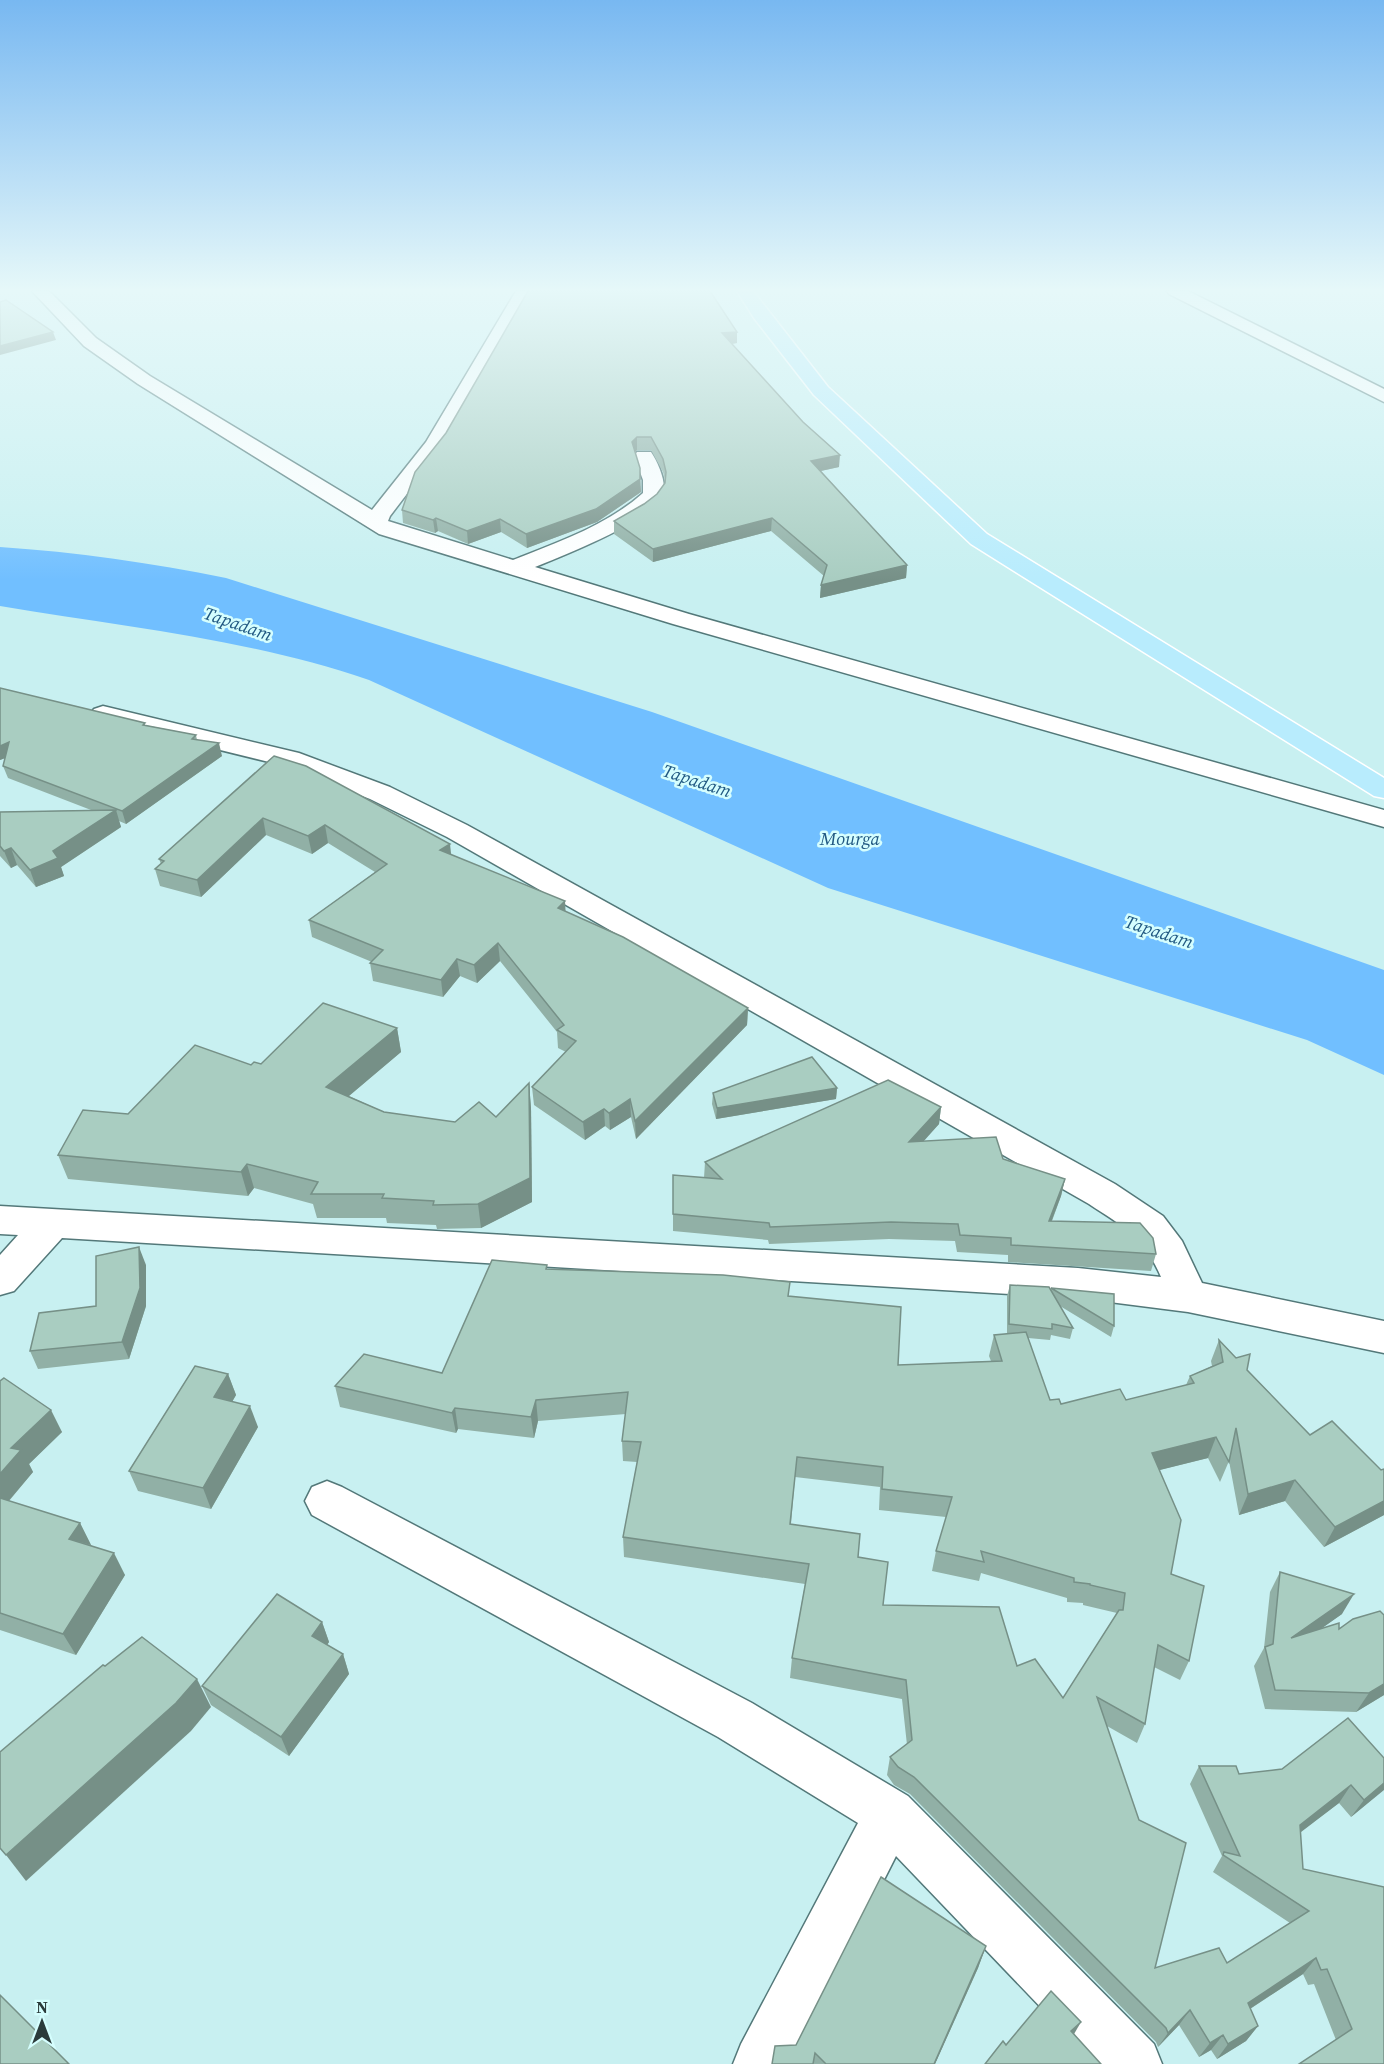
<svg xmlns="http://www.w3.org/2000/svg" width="1384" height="2064" viewBox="0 0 1384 2064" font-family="'Source Serif 4',serif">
	<rect width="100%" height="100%" fill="#c8f0f1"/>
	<path fill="#71bfff" d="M0 547C76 552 152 563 226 578L652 712 1384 970V1075L1307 1040 828 888 369 680C251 639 123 627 0 606Z"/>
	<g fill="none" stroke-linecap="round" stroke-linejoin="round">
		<defs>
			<g id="street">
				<path d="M32 291H49L96 338 150 376 372 510 426 442 516 291H532L445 444 390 516 388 521 513 560C558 542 606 526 643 493V480L634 456 637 452H651C658 462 667 483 663 495 655 520 560 557 535 567L689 614 1384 810V827L673 624 379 534 138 384 84 346Z"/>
				<path d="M1167 291H1188L1384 389V402L1169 294Z"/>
				<path d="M103 706 299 753 390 787 467 825 1115 1184 1163 1216 1182 1241 1202 1283 1384 1321V1353L1188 1312 1078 1298 62 1238 14 1291 0 1295V1255L18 1235 0 1234V1206L1078 1268 1161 1277C1143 1235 1125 1228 1089 1204L447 837 370 799 281 765 94 719 90 714 94 709Z"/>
				<path d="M327 1481 342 1487 752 1703 908 1796 1154 2044 1162 2064H1095L896 1856 791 2064H733L741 2044 858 1823 718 1737 312 1515 305 1501 312 1487Z"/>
			</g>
			<path id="primary" d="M737 291H753L828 387 987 534 1384 778V798L1374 796 971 544 814 395 754 318Z"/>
		</defs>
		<use href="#street" stroke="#537879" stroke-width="3"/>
		<use href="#primary" stroke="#fff" stroke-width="3"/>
		<use href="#street" fill="#fff" fill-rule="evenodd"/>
		<use href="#primary" fill="#b8ecfd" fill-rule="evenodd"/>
	</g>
	<g fill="#91b0a6" fill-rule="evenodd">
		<path d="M737 332V343L732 344 839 467 821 471 907 565 906 578 820 598 821 585 824 576 771 531 653 562 614 534V521L644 504 657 494 665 483V480L663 472 651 450H637L635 452 641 492 597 522 527 548 501 532 468 544 438 531 435 533 403 523 402 510 446 433Z"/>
		<path d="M0 688 145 723V725L196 735 197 740 222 756 126 824 119 821 121 827 61 867 64 876 36 887 17 865 11 868 0 856V812L91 810 8 778 3 766 5 758 0 760Z"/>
		<path d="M274 756 451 855 565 911 748 1008 747 1025 636 1139 631 1117 610 1130 605 1126 585 1140 534 1105 532 1087 566 1052 558 1048 557 1032 500 961 477 983 460 976 443 997 373 981 370 963 372 962 312 937 309 920 375 872 328 843 312 854 266 835 201 897 160 886 155 869 161 864 159 859Z"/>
		<path d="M397 1028 401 1052 349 1096 384 1112 455 1122 496 1117 529 1083 531 1108 532 1202 481 1228 437 1229 436 1225 387 1223 386 1218H317L313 1204 254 1188 248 1196 68 1179 58 1155 128 1114 251 1065 261 1064Z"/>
		<path d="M837 1088 836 1099 716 1119 712 1104 713 1093Z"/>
		<path d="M941 1107 939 1124 923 1141 1003 1159 1065 1179 1061 1196 1052 1221 1156 1254 1151 1271 1008 1262V1255L957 1252 955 1241 889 1239 769 1244 768 1240 673 1231V1214L704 1178 705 1162Z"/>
		<path d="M146 1265V1306L129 1359 38 1369 30 1351 96 1306Z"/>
		<path d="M547 1265V1269L789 1296 898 1365 991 1361 989 1356 994 1335 1007 1334V1296L1010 1285 1050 1290 1051 1288 1114 1326 1111 1337 1060 1306 1073 1328 1070 1339 1051 1335 1050 1340 1028 1338 1050 1400 1061 1404 1126 1400 1186 1385 1190 1376 1212 1366 1211 1361 1219 1340 1310 1435 1381 1470 1384 1469V1515L1324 1547 1285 1501 1239 1515 1229 1461 1220 1482 1208 1458 1159 1470 1171 1574 1189 1661 1180 1680 1154 1667 1145 1724 1137 1743 1107 1726 1155 1968 1227 1963 1290 1923 1213 1872 1222 1856 1190 1784 1199 1766 1239 1774 1384 1758 1383 1790 1351 1817 1339 1803 1300 1832 1303 1869 1384 2064 1336 2040 1314 1984 1308 1985 1303 1974 1250 2009 1258 2026 1246 2041 1217 2059 1211 2050 1199 2057 1179 2025 1158 2047 1156 2042 910 1794 894 1785 887 1775 890 1757 907 1745 902 1699 790 1678 792 1658 805 1584 624 1557 623 1537 637 1462 623 1461 622 1441 626 1414 538 1421 534 1438 458 1429 456 1433 340 1407 335 1386 442 1373ZM795 1477 880 1487 879 1510 946 1517 936 1551 932 1571 979 1581 981 1573 1067 1598V1602L1083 1603V1605L1117 1613 1063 1698 1017 1666 883 1605 858 1557 791 1524Z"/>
		<path d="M228 1374 236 1395 232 1402 258 1427 211 1509 138 1491 129 1471Z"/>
		<path d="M0 1381 62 1432 29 1464 33 1472 9 1501 80 1523 91 1545 125 1575 76 1655 0 1630Z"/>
		<path d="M1280 1572 1342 1614 1320 1629H1339L1384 1615V1695L1356 1712 1265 1709 1254 1666 1264 1648 1270 1592Z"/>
		<path d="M322 1622 329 1642 327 1645 343 1654 349 1674 289 1756 211 1705 202 1686Z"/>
		<path d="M986 1946 978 1968 935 2064H772L796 2045Z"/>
	</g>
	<g fill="#769087">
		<path d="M53 332 56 340 0 355V346Z"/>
		<path d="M737 332V343L722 345V333Z"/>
		<path d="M637 437V450L632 455V442Z"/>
		<path d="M840 455 839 467 811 473V461Z"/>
		<path d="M640 468 641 492 597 522 527 548 526 534Z"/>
		<path d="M436 518 438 531 435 533 433 520Z"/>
		<path d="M772 518 771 531 653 562V549Z"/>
		<path d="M500 519 501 532 468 544 467 531Z"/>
		<path d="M907 565 906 578 820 598 821 585Z"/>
		<path d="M9 742 13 755 0 760V746Z"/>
		<path d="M219 743 222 756 126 824 122 811Z"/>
		<path d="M116 810 121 827 61 867 64 876 36 887 30 870 53 851Z"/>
		<path d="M263 818 266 835 201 897 197 880Z"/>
		<path d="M325 825 328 843 312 854 308 836Z"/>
		<path d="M450 844 452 862 440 850Z"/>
		<path d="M11 848 17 865 11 868 4 851Z"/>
		<path d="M565 901 566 919 558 908Z"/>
		<path d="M498 943 500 961 477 983 474 965Z"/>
		<path d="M457 959 460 976 443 997 441 980Z"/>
		<path d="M748 1008 747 1025 636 1139 635 1121Z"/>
		<path d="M397 1028 401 1052 331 1111 326 1087Z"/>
		<path d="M529 1083 531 1108 532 1202 481 1228 478 1204Z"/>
		<path d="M837 1088 836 1099 716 1119 717 1108Z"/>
		<path d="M630 1099 631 1117 610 1130 609 1113Z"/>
		<path d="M941 1107 939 1124 907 1160 909 1142Z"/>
		<path d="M604 1109 605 1126 585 1140 583 1122Z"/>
		<path d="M247 1164 254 1188 248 1196 241 1172Z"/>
		<path d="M1065 1179 1061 1196 1045 1238 1049 1221Z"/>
		<path d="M139 1247 146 1265V1306L129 1359 122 1342Z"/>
		<path d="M228 1374 236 1395 222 1419 214 1397Z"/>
		<path d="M536 1400 538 1421 534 1438 531 1417Z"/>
		<path d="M250 1406 258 1427 211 1509 203 1488Z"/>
		<path d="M455 1408 458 1429 456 1433 452 1413Z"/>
		<path d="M51 1410 62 1432 29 1464 33 1472 0 1511V1474L11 1448Z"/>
		<path d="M1216 1437 1208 1458 1144 1474 1152 1453Z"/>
		<path d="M1295 1480 1285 1501 1239 1515 1248 1494Z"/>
		<path d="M1384 1501V1515L1324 1547 1335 1527Z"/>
		<path d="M80 1523 91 1545 69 1539Z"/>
		<path d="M114 1553 125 1575 76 1655 63 1634Z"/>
		<path d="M1354 1594 1342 1614 1280 1658 1291 1638Z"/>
		<path d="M322 1622 329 1642 319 1656 312 1636Z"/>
		<path d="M343 1654 349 1674 289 1756 281 1737Z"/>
		<path d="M197 1679 211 1707 191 1731 26 1881 6 1855Z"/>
		<path d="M1384 1684V1695L1356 1712 1369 1693Z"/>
		<path d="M1384 1783V1790L1351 1817 1364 1800Z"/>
		<path d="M1351 1785 1339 1803 1288 1842 1300 1825Z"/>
		<path d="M986 1946 978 1968 935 2064H934Z"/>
		<path d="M1316 1958 1303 1974 1236 2018 1248 2003Z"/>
		<path d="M1190 2010 1179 2025 1158 2047 1168 2033Z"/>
		<path d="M1081 2022 1070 2041 1071 2031Z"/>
		<path d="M1258 2026 1246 2041 1217 2059 1228 2044Z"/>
		<path d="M1223 2035 1211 2050 1199 2057 1210 2043Z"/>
	</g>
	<g fill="#a9cdc1" stroke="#769087" stroke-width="1.5" fill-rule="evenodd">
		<path d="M528 291H710L737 332 722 333 803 422 840 455 811 461 907 565 821 585 827 565 772 518 653 549 614 521 644 504 657 494 665 483 666 472 663 459 651 437H637L632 442 640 468V479L596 509 526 534 500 519 467 531 436 518 433 520 402 510 415 472 446 433Z"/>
		<path d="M6 300 53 332 0 346V302Z"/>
		<path d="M0 688 145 723 143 725 196 735 192 739 219 743 122 811 3 766 9 742 0 746Z"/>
		<path d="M274 756 306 766 450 844 440 850 565 901 558 908 623 937 748 1008 635 1121 630 1099 609 1113 604 1109 583 1122 532 1087 576 1041 557 1030 564 1025 498 943 474 965 457 959 441 980 370 963 383 950 309 920 387 864 325 825 308 836 263 818 197 880 155 869 164 861 159 859Z"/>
		<path d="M116 810 53 851 58 858 30 870 11 848 4 851 0 846V812Z"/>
		<path d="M323 1003 397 1028 326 1087 384 1112 455 1122 479 1102 496 1117 529 1083 530 1178 478 1204 433 1205 434 1201 382 1198 384 1194H311L318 1182 247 1164 241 1172 58 1155 83 1110 128 1114 195 1045 251 1065 254 1062 261 1064Z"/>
		<path d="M812 1057 837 1088 717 1108 713 1093Z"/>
		<path d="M888 1080 941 1107 909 1142 996 1137 1003 1159 1065 1179 1049 1221 1140 1223 1153 1238 1156 1254 1011 1245V1238L960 1235 958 1224 891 1222 770 1227 769 1223 673 1214V1175L722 1179 705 1162Z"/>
		<path d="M139 1247 140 1288 122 1342 30 1351 39 1313 96 1306V1256Z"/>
		<path d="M492 1260 547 1265 546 1269 723 1275 790 1282 788 1296 901 1307 898 1365 1002 1361 994 1335 1026 1332 1050 1400 1059 1399 1061 1404 1120 1389 1126 1400 1194 1383 1190 1376 1223 1362 1219 1340 1236 1358 1250 1354 1247 1370 1310 1435 1332 1421 1381 1470 1384 1469V1501L1335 1527 1295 1480 1248 1494 1236 1428 1229 1462 1216 1437 1152 1453 1181 1520 1171 1574 1204 1586 1189 1661 1158 1645 1145 1724 1097 1697 1139 1820 1186 1843 1155 1968 1219 1948 1227 1963 1309 1911 1223 1855 1224 1852 1240 1856 1199 1766H1236L1239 1774 1282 1769 1348 1718 1384 1758V1783L1364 1800 1351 1785 1300 1825 1303 1869 1384 1887V2064H1299L1352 2029 1327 1969 1321 1970 1316 1958 1248 2003 1258 2026 1228 2044 1223 2035 1210 2043 1190 2010 1168 2033 1166 2028 914 1777 898 1767 890 1757 912 1740 906 1680 792 1658 809 1564 623 1537 641 1442 622 1441 628 1392 536 1400 531 1417 455 1408 452 1413 335 1386 364 1354 442 1373ZM797 1457 883 1467 882 1489 952 1497 936 1551 984 1562 981 1551 1074 1578V1582L1090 1584V1585L1125 1593 1123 1610H1119L1063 1698 1035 1659 1017 1666 999 1607 883 1605 888 1562 858 1557 860 1534 790 1524Z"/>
		<path d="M1010 1285 1049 1287 1073 1328 1052 1324V1329L1009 1324Z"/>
		<path d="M1051 1288 1114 1294V1326Z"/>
		<path d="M195 1366 228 1374 214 1397 250 1406 203 1488 129 1471Z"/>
		<path d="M4 1378 51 1410 11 1448 21 1450 0 1474V1381Z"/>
		<path d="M0 1498 80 1523 69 1539 114 1553 63 1634 0 1613Z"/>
		<path d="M1280 1572 1354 1594 1291 1638 1339 1623V1629L1353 1619 1380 1611 1384 1615V1684L1369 1693 1275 1690 1265 1647 1273 1644Z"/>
		<path d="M277 1594 322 1622 312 1636 343 1654 281 1737 202 1686Z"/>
		<path d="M142 1637 197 1679 176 1703 6 1855 0 1848V1752L103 1665 105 1666Z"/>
		<path d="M881 1877 986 1946 934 2064H826L815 2053 813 2064H772L775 2046 796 2045Z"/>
		<path d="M1051 1991 1081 2022 1071 2031 1101 2064H985L1003 2041 1006 2045Z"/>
		<path d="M0 1995 69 2064H0Z"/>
	</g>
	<linearGradient id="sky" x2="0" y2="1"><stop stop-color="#78b8f1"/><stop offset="0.5" stop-color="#e6f8f9"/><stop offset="1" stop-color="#e6f8f9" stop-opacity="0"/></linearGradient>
	<rect width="1384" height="580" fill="url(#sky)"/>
	<g text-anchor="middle" stroke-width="5" stroke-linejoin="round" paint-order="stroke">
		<g font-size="18" font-style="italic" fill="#205882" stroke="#d5fefe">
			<text transform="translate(238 624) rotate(19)" y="6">Tapadam</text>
			<text transform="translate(697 781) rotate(18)" y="6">Tapadam</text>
			<text x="850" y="845">Mourga</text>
			<text transform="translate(1159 932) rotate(18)" y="6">Tapadam</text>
		</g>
	</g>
	<g transform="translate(42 2022)" stroke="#d5fefe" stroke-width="4.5" paint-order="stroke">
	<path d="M0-4.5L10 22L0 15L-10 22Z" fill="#2b3b3b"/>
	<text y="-9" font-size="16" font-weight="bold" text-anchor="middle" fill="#2b3b3b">N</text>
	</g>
</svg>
